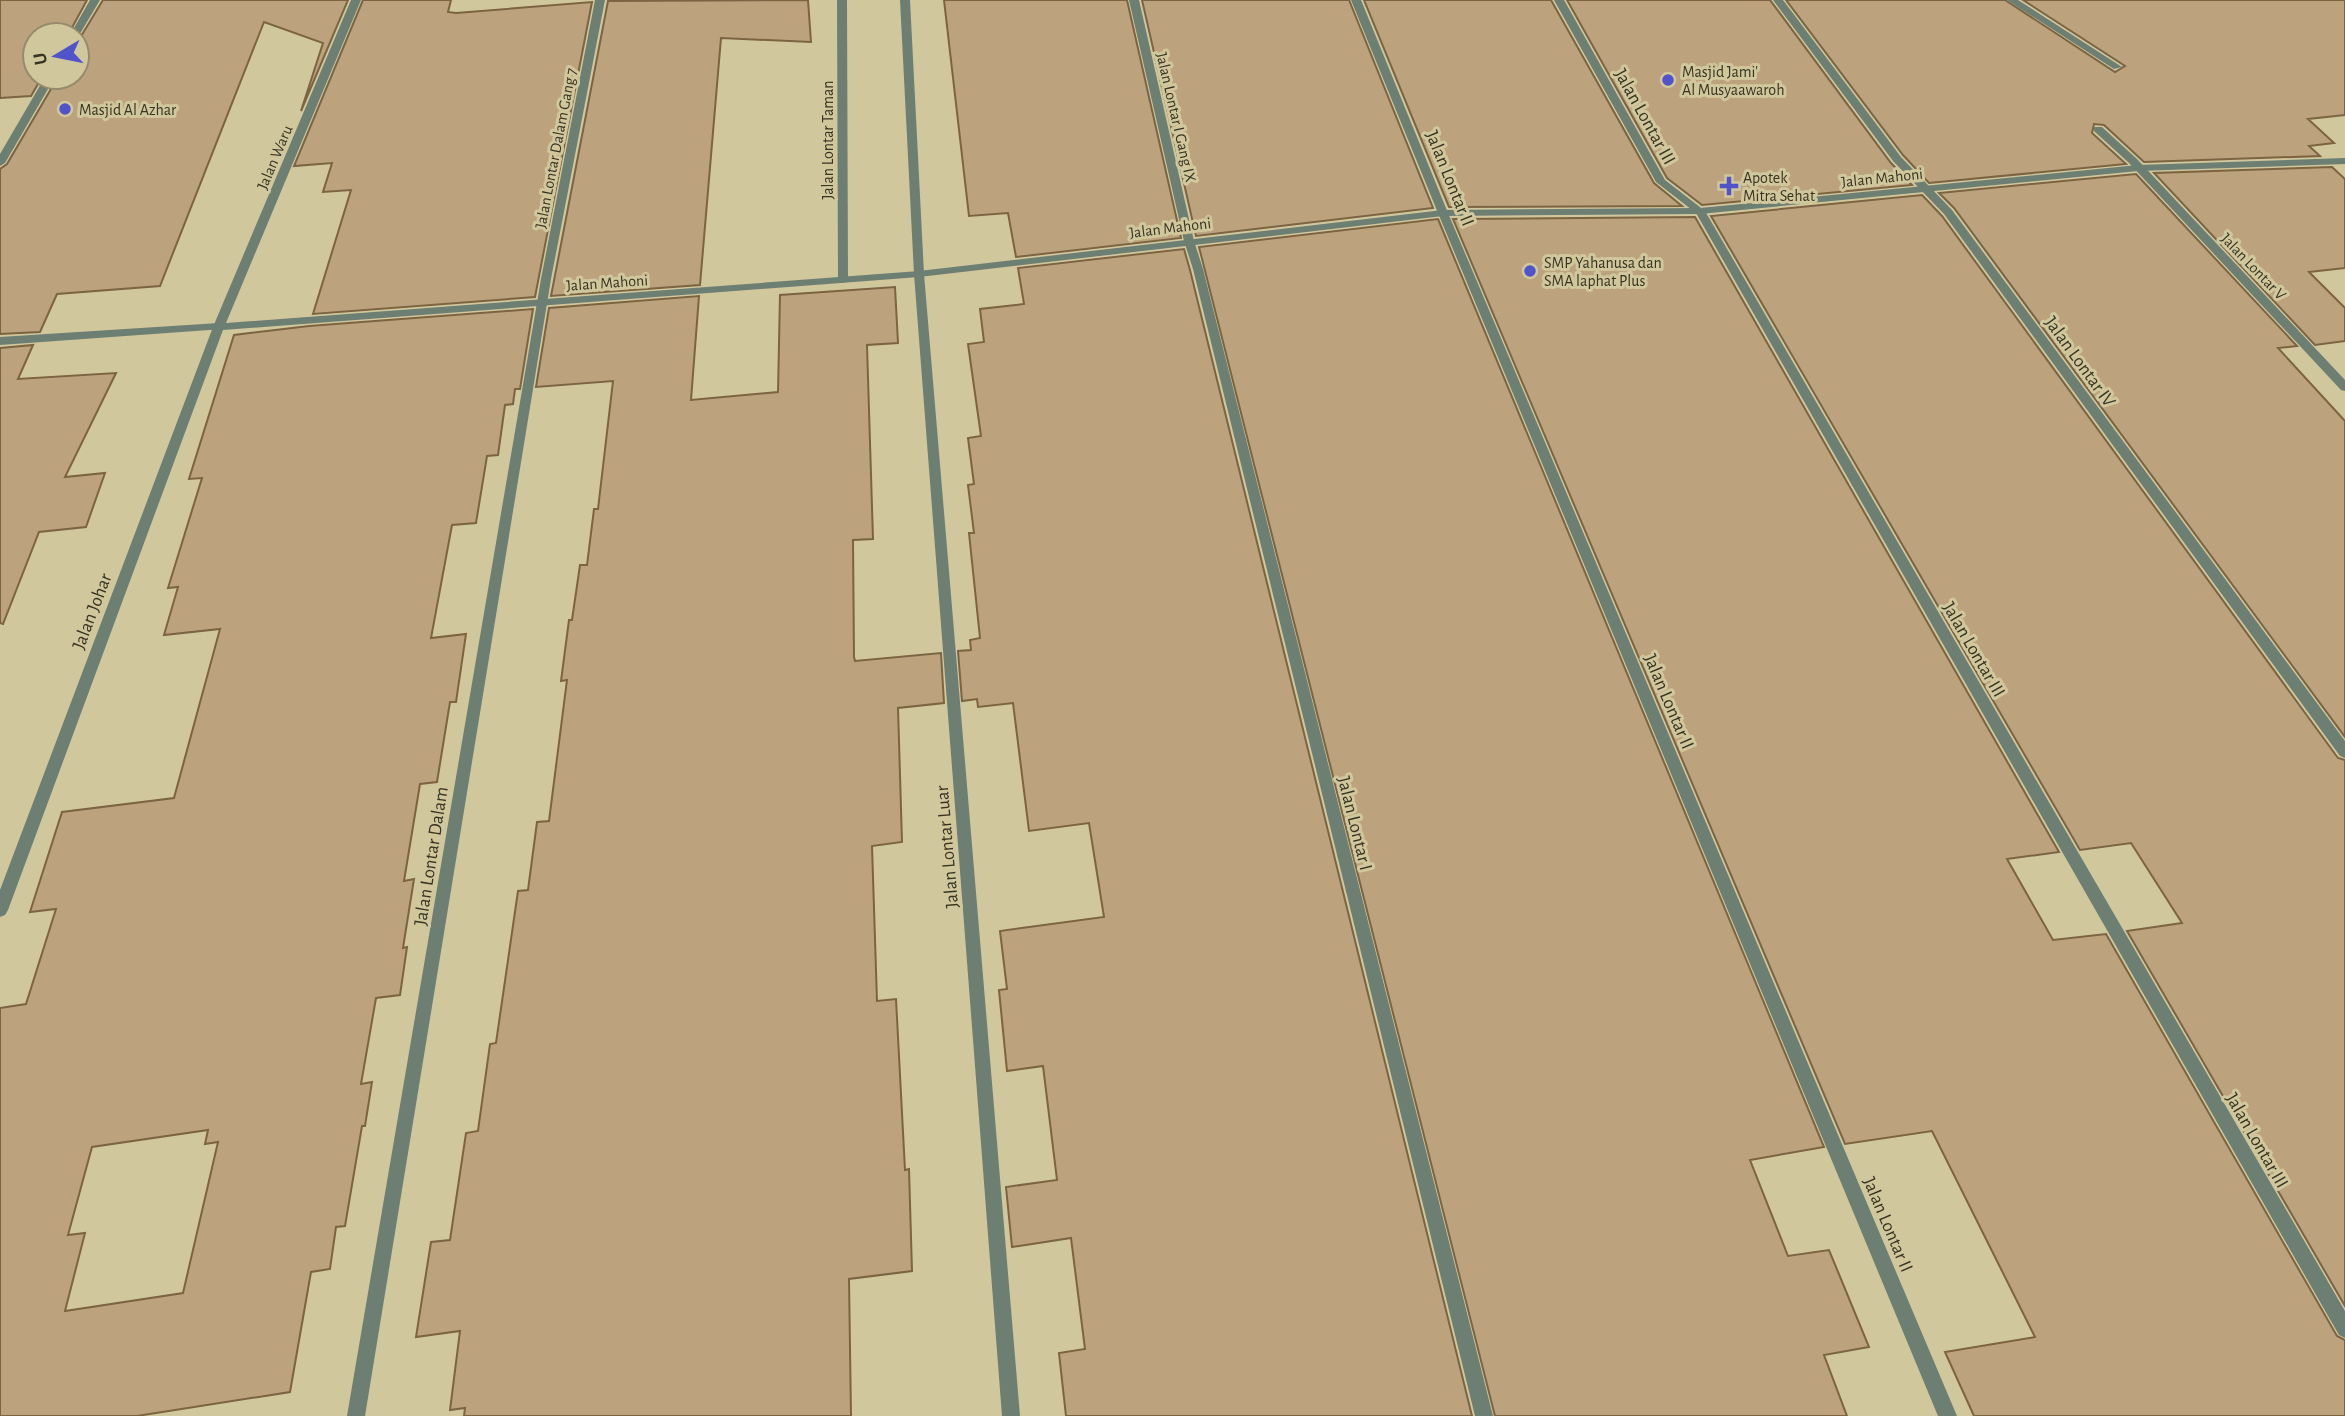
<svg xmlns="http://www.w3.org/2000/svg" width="2345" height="1416" viewBox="0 0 2345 1416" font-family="'Alegreya Sans',sans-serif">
	<rect width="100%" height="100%" fill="#d1c79c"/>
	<g fill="#bca37e" stroke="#7c6442" stroke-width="2" fill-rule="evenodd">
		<path d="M0 0H87L68 35H35V77H42L31 96 0 98Z"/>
		<path d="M103 0H348L301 111 323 43 264 22 160 286 57 294 40 332 0 334V169L7 164 58 77H77V39L80 38Z"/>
		<path d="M363 0H451L448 12 456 13 592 2 535 297 313 314 351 190 323 192 332 163 294 166Z"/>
		<path d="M808 0 811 42 721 38 700 285 551 296 608 1Z"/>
		<path d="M944 0H1127L1181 238 1016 257 1008 213 969 216Z"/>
		<path d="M1142 0H1349L1433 208 1196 236Z"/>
		<path d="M1364 0H1551L1654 183 1682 206 1449 207Z"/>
		<path d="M1567 0H1770L1891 163 1912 185 1702 205 1667 178Z"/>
		<path d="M1786 0H2005L2115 72 2125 66 2023 0H2345V115L2308 119 2334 143 2309 146 2320 156 2144 162 2104 125 2094 124 2092 133 2126 164 1929 183 1903 155Z"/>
		<path d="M2332 167 2345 179V268L2309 272 2345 308V341L2315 345 2154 173Z"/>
		<path d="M2136 174 2297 346 2278 348 2345 421V737L1954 208 1939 193Z"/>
		<path d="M1922 195 1942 216 2338 758 2345 760V1306L2127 931 2182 923 2131 843 2080 850 1711 216Z"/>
		<path d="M1695 217 2059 852 2007 859 2053 940 2106 934 2337 1336 2345 1340V1416H1974L1945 1352 2035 1337 1932 1131 1845 1144 1453 219Z"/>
		<path d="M1438 219 1824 1147 1750 1160 1788 1256 1829 1250 1869 1347 1824 1355 1847 1416H1495L1199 247Z"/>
		<path d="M1184 249 1190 270 1472 1416H1066L1059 1353 1085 1349 1071 1238 1012 1247 1006 1187 1057 1180 1043 1066 1007 1071 999 990 1007 989 1000 931 1104 917 1089 823 1029 831 1013 703 978 707 977 699 962 701 958 651 971 650 970 640 980 638 969 533H974L968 485 974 484 968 438 981 436 968 344 984 342 980 309 1024 304 1018 268Z"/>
		<path d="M895 287 898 343 867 345 873 539 853 540 854 657 855 661 941 653 944 703 898 708 902 842 872 846 877 1001 896 999 905 1170 909 1169 912 1271 849 1279 851 1416H464L465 1408 450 1410 460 1331 416 1337 431 1242 450 1240 466 1133 478 1131 490 1044 496 1043 518 891 528 890 537 822 549 821 567 680 561 681 569 620H572L580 565H587L594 509H598L613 381 536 387 549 308 699 296 691 400 778 392 780 295Z"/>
		<path d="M533 309 520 389H515L513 404 505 405 498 455 487 456 476 523 452 525 431 638 466 634 456 702H450L437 782 420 784 404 881 414 879 403 948 407 947 400 995 376 998 361 1084 372 1082 365 1126H362L345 1226 336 1227 330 1269 311 1272 290 1392 137 1416H0V1008L26 1004 56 909 30 912 62 812 174 798 220 629 164 635 178 587 168 588 202 478 189 479 234 335 309 326ZM208 1130 205 1144 218 1142 183 1293 65 1311 85 1233 68 1235 92 1147Z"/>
		<path d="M33 345 18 379 116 373 65 477 105 473 86 527 39 532 3 624 0 623V348Z"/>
	</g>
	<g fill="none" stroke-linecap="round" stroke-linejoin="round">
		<g fill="#6d7e73" fill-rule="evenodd">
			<path d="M90 0H100L78 37 70 35Z"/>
			<path d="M595 0H605L551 279 365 1416H347L541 279Z"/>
			<path d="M837 0H847L848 280 843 283 838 280Z"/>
			<path d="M900 0H910L924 274 1020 1416H1002L914 274Z"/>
			<path d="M1129 0H1139L1194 241 1203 269 1493 1416H1475L1193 269 1184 241Z"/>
			<path d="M1351 0H1361L1448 213 1957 1416H1938L1438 213Z"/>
			<path d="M1554 0H1564L1665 180 1705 211 2345 1311V1338L2339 1335 1696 213 1656 182Z"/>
			<path d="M1773 0H1783L1901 157 1952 210 2345 741V758L2340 756 1944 214 1893 161Z"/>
			<path d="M2007 0H2018L2122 67 2114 69Z"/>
			<path d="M45 77H55L5 163 0 166V154Z"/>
			<path d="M2094 127H2102L2137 159 2345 380V391L2341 390 2129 163 2094 131Z"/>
			<path d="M219 323 225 327 223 329 0 345V337Z"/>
		</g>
		<path fill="#6d7e73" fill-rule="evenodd" d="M351 0H361L226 323 919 271 1443 210 1700 208 2138 165 2345 158V164L2138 171 1700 214 1443 216 919 277 223 330 8 910 5 915 0 917V890L213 327Z"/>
	</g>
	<g fill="#5053ca" stroke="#d1c79c" stroke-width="2.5">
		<circle cx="1668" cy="80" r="7"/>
		<circle cx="65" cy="109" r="7"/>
		<path d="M1725.5 175.5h7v7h7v7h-7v7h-7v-7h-7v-7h7z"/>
		<circle cx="1530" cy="271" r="7"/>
	</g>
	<g text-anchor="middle" stroke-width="6" stroke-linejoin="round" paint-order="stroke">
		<g font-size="16" fill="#383423" stroke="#d1c79c" text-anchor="start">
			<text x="1682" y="77">Masjid Jami'<tspan x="1682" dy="18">Al Musyaawaroh</tspan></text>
			<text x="79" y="115">Masjid Al Azhar</text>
			<text x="1743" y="183">Apotek<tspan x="1743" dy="18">Mitra Sehat</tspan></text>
			<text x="1544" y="268">SMP Yahanusa dan<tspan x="1544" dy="18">SMA laphat Plus</tspan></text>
		</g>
		<g font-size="16" fill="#383423" stroke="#d1c79c">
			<text transform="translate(1177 117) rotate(77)" y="6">Jalan Lontar I Gang IX</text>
			<text transform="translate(827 140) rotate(-90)" y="6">Jalan Lontar Taman</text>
			<text transform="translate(555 148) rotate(-79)" y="6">Jalan Lontar Dalam Gang 7</text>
			<text transform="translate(274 157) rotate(-67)" y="6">Jalan Waru</text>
			<text transform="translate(1882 177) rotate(-6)" y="6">Jalan Mahoni</text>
			<text transform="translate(1170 227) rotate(-7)" y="6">Jalan Mahoni</text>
			<text transform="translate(2254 266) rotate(46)" y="6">Jalan Lontar V</text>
			<text transform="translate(607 282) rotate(-4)" y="6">Jalan Mahoni</text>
		</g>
		<g font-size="19" fill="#383423" stroke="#d1c79c">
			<text transform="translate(1646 116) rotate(61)" y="7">Jalan Lontar III</text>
			<text transform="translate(1451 178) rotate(68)" y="7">Jalan Lontar II</text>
			<text transform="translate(2081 361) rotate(54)" y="7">Jalan Lontar IV</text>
			<text transform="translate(91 611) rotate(-69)" y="7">Jalan Johar</text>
			<text transform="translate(1975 649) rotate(60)" y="7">Jalan Lontar III</text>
			<text transform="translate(1670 701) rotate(67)" y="7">Jalan Lontar II</text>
			<text transform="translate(1356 823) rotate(76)" y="7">Jalan Lontar I</text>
			<text transform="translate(946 847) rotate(-95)" y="7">Jalan Lontar Luar</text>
			<text transform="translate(430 856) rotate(-81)" y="7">Jalan Lontar Dalam</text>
			<text transform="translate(2258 1140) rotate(60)" y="7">Jalan Lontar III</text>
			<text transform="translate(1889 1224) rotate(67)" y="7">Jalan Lontar II</text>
		</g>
	</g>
	<g transform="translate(56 56) rotate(260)"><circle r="33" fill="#d1c79c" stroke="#948c6c" stroke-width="2"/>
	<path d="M0-5L12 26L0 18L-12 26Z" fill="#5053ca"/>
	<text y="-10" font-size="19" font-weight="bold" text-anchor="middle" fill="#383423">U</text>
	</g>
</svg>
